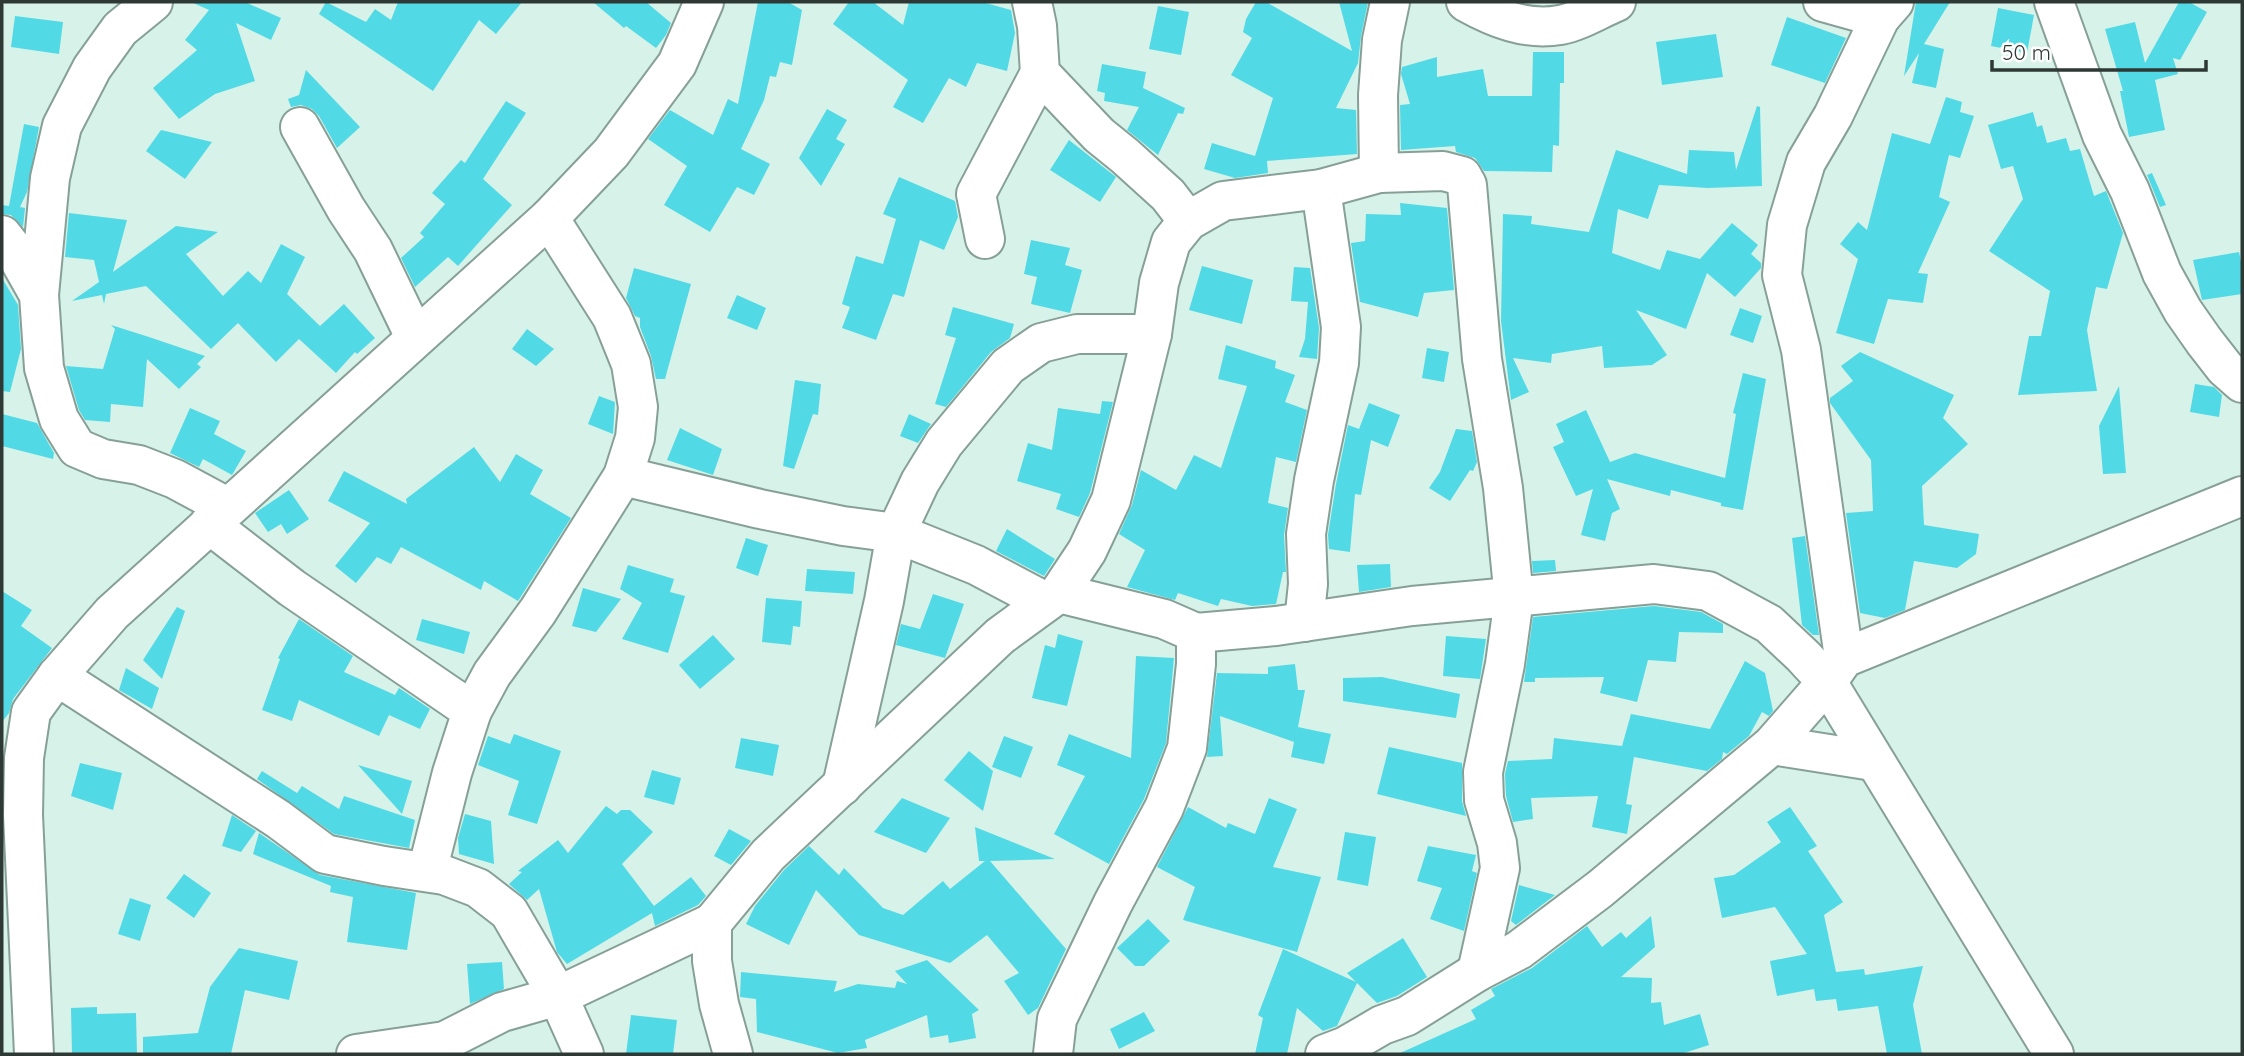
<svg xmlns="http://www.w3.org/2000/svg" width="2244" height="1056" viewBox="0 0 2244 1056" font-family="Quicksand,sans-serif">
	<rect width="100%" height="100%" fill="#d7f2e8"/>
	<g fill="#51dae5">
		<path d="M191 2H245L281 18 271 40 236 23 255 81 215 94 179 119 153 88 197 50 185 40 209 10Z"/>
		<path d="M326 2 366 22 375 9 391 20 398 2H522L496 34 479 20 433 91 319 14Z"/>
		<path d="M593 2H646L671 23 666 35 656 48 626 26 624 28Z"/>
		<path d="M758 2H788L802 10 792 65 780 62 776 77 770 76 764 100 741 149 770 164 754 195 737 187 710 232 664 205 687 166 648 139 670 110 713 135 728 99 738 104Z"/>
		<path d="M849 2H873L903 25 909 2H982L1011 10 1015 33 1007 71 977 63 966 87 949 78 923 123 893 107 908 80 833 24Z"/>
		<path d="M1256 2H1266L1352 51 1339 2H1368L1361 36 1358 63 1336 108 1356 110 1357 154 1267 161 1268 173 1235 178 1204 169 1212 143 1255 156 1273 98 1231 75 1252 38 1243 32 1246 19Z"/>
		<path d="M1916 2H1950L1924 44 1944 49 1936 88 1912 83 1919 53 1904 76Z"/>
		<path d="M2179 2H2189L2207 12 2180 60 2173 58 2178 74 2155 80 2165 130 2129 137 2120 91H2123L2105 29 2135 22 2145 63Z"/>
		<path d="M1158 6 1189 12 1181 55 1149 49Z"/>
		<path d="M1998 8 2034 15 2027 53 1991 46Z"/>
		<path d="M15 16 63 22 59 54 11 47Z"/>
		<path d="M1787 17 1846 38 1825 83 1771 65Z"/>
		<path d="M1716 34 1723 77 1662 85 1656 42Z"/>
		<path d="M1533 52H1564V83H1560L1559 146 1553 145 1552 172 1484 171 1475 158 1456 152 1455 146 1401 150 1400 105 1410 104 1401 74 1402 67 1437 57V77L1483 69 1488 96H1532Z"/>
		<path d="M1102 64 1146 72 1143 88 1185 108 1183 114 1178 113 1158 155 1127 130 1139 107 1104 101 1105 93 1097 91Z"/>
		<path d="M306 70 360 127 337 148 319 116 312 109 301 105 291 107 288 99 299 95Z"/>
		<path d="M1946 97 1962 102 1960 112 1974 116 1960 158 1949 155 1939 197 1950 202 1918 273 1928 274 1923 303 1888 299 1874 344 1836 333 1858 259 1840 244 1858 222 1867 230 1892 133 1930 144Z"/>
		<path d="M506 101 526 113 483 179 512 205 458 266 448 257 415 287 401 258 424 237 420 233 445 204 432 193 461 160 465 163Z"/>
		<path d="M1757 106 1760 107 1762 186 1708 188 1659 185 1648 219 1618 209 1612 253 1660 270 1667 250 1700 259 1732 223 1758 245 1751 254 1761 263V268L1735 297 1707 273 1686 329 1636 310 1667 355 1652 365 1604 368 1602 346 1552 354 1551 363 1513 358 1529 392 1511 400 1501 321 1503 214 1532 216 1531 224 1589 232 1616 150 1687 174 1689 150 1734 152 1736 170Z"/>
		<path d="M827 109 847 120 836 139 845 144 821 186 799 158Z"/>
		<path d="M2033 112 2037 127 2042 125 2047 143 2066 138 2070 151 2080 149 2094 196 2106 191 2123 233 2107 289 2096 287 2087 330 2097 391 2018 395 2029 336H2041L2050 291 1989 251 2023 199 2013 166 2001 169 1988 125Z"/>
		<path d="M24 124 39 127 27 192 20 207 25 208 23 227 11 215 2 214V205L9 206Z"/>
		<path d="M161 130 212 142 185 179 146 151Z"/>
		<path d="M1069 140 1116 177 1100 202 1050 170Z"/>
		<path d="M2152 173 2166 205 2160 207 2147 175Z"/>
		<path d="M899 177 955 201 958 217 944 250 920 240 904 297 893 294 876 340 842 328 850 307 842 304 856 256 883 264 896 219 883 214Z"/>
		<path d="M1400 203 1447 208 1454 290 1424 293 1418 317 1360 302 1351 243 1365 241 1366 214 1401 215Z"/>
		<path d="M69 213 127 220 113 272 176 226 218 232 186 254 223 296 248 271 261 283 281 244 305 257 287 294 320 326 344 304 375 338 357 354 355 352 336 373 299 339 276 362 238 323 211 349 146 286 106 294 104 304 102 295 72 301 99 282 94 260 65 257Z"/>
		<path d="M1031 240 1070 248 1065 265 1082 270 1070 313 1031 304 1037 277 1024 274Z"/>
		<path d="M2239 252 2242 267V294L2202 300 2193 260Z"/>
		<path d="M1202 266 1253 280 1242 324 1189 310Z"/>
		<path d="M1294 267 1310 268 1319 328 1317 359 1299 357 1305 339 1308 302 1291 301Z"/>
		<path d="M634 268 691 284 665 379H656L651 356 640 327V318L635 316 626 298Z"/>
		<path d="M2 278 18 305 21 349 10 392 2 391Z"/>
		<path d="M737 295 766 308 757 330 727 318Z"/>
		<path d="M953 307 1014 324 1010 338 991 352 946 407 935 404 956 338 945 335Z"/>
		<path d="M1740 308 1762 316 1753 343 1730 335Z"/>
		<path d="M111 325 149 337 205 356 197 364 201 367 179 389 147 359 143 407 111 404 110 422 85 420 79 410 66 366 103 369 115 329Z"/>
		<path d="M527 329 554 349 536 366 512 349Z"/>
		<path d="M1226 345 1276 361 1275 368 1295 375 1285 402 1307 410 1296 462 1276 457 1268 503 1288 508 1284 535 1286 572H1283L1276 604 1252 606 1221 599 1218 606 1178 593 1175 600 1127 587 1145 550 1119 534 1132 505 1141 470 1176 490 1194 455 1221 468 1247 386 1218 379Z"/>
		<path d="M1427 348 1449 352 1444 382 1422 378Z"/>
		<path d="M1860 352 1954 395 1943 418 1968 444 1922 486 1924 525 1979 534 1976 554 1957 568 1914 561 1905 610 1885 618 1860 613 1846 513 1873 511 1871 460 1830 403V398L1853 381 1841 366Z"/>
		<path d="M1743 373 1766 379 1743 510 1721 506V503L1671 490 1670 496 1607 479 1620 509 1612 513 1605 541 1581 535 1593 489 1576 496 1553 447 1564 442 1556 424 1586 410 1610 462 1635 453 1725 478 1736 414 1733 413Z"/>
		<path d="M795 380 821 384 818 415 813 414 794 469 783 466Z"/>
		<path d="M2195 384 2214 387 2222 395 2219 417 2190 412Z"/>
		<path d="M2119 386 2126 473 2103 474 2099 426Z"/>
		<path d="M599 396 615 402 613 434 588 424Z"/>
		<path d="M1102 401 1113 402 1090 493 1079 517 1056 509 1061 494 1017 481 1028 443 1052 450 1058 408 1100 414Z"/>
		<path d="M1369 403 1400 415 1388 447 1371 440 1361 495 1355 494 1350 552 1329 549 1328 535 1336 484 1348 425 1359 429Z"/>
		<path d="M190 408 220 421 214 434 246 451 232 475 203 459 199 467 170 453Z"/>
		<path d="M2 414 37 423 54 453 53 459 2 446Z"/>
		<path d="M909 414 931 424 918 443 900 436Z"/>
		<path d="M680 428 722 449 713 475 667 460Z"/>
		<path d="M1456 429 1472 431 1477 462 1473 471 1470 470 1450 501 1429 488 1440 472Z"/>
		<path d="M474 447 500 482 516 454 543 470 530 494 571 518 518 601 484 581 481 590 401 547 391 564 377 557 356 583 335 566 370 523 328 501 344 471 407 504 406 499Z"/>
		<path d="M289 490 309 519 287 534 281 524 268 532 255 513Z"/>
		<path d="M1007 529 1055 559 1044 576 996 551Z"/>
		<path d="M1805 536 1819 635H1813L1802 625 1792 538Z"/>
		<path d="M746 538 768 545 758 576 736 568Z"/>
		<path d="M1555 560 1556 571 1533 573 1532 561Z"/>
		<path d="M1390 564 1391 587 1359 592 1357 565Z"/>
		<path d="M628 565 674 579 670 592 685 596 668 653 622 639 642 603 620 589Z"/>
		<path d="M807 569 855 572 853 594 805 591Z"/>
		<path d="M583 588 621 599 596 632 572 626Z"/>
		<path d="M2 591 32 610 21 626 52 648 13 699 9 713 2 722Z"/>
		<path d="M933 594 964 604 945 658 896 645 901 624 920 629Z"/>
		<path d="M766 598 802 601 800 627 793 626 791 645 762 642Z"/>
		<path d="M1654 606 1701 612 1723 624V633L1679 632 1676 662 1648 660 1637 702 1600 693 1604 677 1535 678V682H1524L1533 617Z"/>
		<path d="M177 607 185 611 162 679 143 660Z"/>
		<path d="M299 619 353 656 344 672 395 695 399 688 430 709 420 729 389 715 379 736 299 700 292 721 262 710 280 659 278 658Z"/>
		<path d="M422 619 470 632 464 654 416 640Z"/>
		<path d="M1058 634 1083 641 1067 706 1032 698 1045 645 1055 648Z"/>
		<path d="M713 635 735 659 700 689 679 665Z"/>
		<path d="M1446 636 1486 639 1480 679 1443 676Z"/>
		<path d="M1136 656 1174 658 1166 743 1144 799 1109 864 1054 834 1085 776 1057 765 1069 734 1131 758Z"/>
		<path d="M1745 661 1765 673 1773 711 1769 716 1762 712 1749 736 1727 754 1723 752 1722 759 1707 771 1634 757 1626 804 1632 805 1627 834 1592 827 1598 796 1531 798 1533 819 1513 822 1506 796 1505 774 1508 761 1552 759 1554 738 1622 746 1631 714 1710 729Z"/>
		<path d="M1295 664 1298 690H1305L1298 727 1331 734 1324 764 1291 757 1294 742 1220 716 1223 756 1207 757 1217 673 1268 674V667Z"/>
		<path d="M126 668 159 688 152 709 119 690Z"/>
		<path d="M1382 677 1460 694 1456 718 1343 701V678Z"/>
		<path d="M514 734 561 751 537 824 508 815 519 781 478 765 488 736 510 744Z"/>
		<path d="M1004 736 1033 747 1021 778 992 767Z"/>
		<path d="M741 738 779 745 773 776 735 768Z"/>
		<path d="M1389 747 1462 763V801L1466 816 1377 794Z"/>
		<path d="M969 751 993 771 983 811 944 780Z"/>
		<path d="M80 763 122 773 113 810 71 796Z"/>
		<path d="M358 765 412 781 402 814Z"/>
		<path d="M652 770 681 778 674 805 644 797Z"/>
		<path d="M262 771 297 793 302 786 339 809 344 796 415 820 409 848 334 834 257 779Z"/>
		<path d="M902 798 950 818 926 853 874 832Z"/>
		<path d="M1269 798 1297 809 1273 867 1321 877 1297 952 1183 920 1195 887 1157 867 1188 807 1226 828 1228 823 1255 834Z"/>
		<path d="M606 806 617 814 621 810H630L653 832 622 864 654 906 691 877 706 896 698 905 655 926 652 913 567 964 557 952 539 889 527 900 509 884 522 872 518 871 558 840 568 853Z"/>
		<path d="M1790 807 1817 846 1808 851 1843 902 1824 915 1836 972 1864 969 1865 975 1923 966 1913 1005 1922 1054H1887L1878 1006 1838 1011 1836 999 1816 1001 1814 989 1777 996 1770 961 1807 954 1775 907 1722 918 1714 878 1734 875 1781 842 1767 822Z"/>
		<path d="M465 814 491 821 494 864 459 854 458 838Z"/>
		<path d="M232 815 256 831 241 852 222 846Z"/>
		<path d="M975 827 1055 859 990 861 1066 949 1038 1008 1028 1015 1004 981 1019 973 987 935 950 963 859 935 816 890 789 945 746 924 755 906 784 870 809 846 839 875 844 868 883 908 903 915 943 881 950 889 985 861H979Z"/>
		<path d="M729 829 751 841 731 865 714 856Z"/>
		<path d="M1345 832 1376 837 1368 886 1337 880Z"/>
		<path d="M259 833 320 875 416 893 407 950 347 942 353 897 330 892 331 886 253 854Z"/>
		<path d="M1428 846 1476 855 1472 871 1477 873 1464 931 1430 919 1442 888 1417 881Z"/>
		<path d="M184 874 211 893 194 918 166 898Z"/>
		<path d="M1519 885 1555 895 1516 925 1511 921Z"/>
		<path d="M130 898 151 905 140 941 118 934Z"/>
		<path d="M1651 916 1655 947 1621 977 1652 978 1651 1003 1661 1002 1664 1025 1700 1014 1709 1045 1681 1054H1398L1476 1019 1471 1010 1495 996 1491 989 1532 968 1587 926 1602 947 1621 932 1626 938Z"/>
		<path d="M1148 919 1170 941 1144 966H1135L1117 948Z"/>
		<path d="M1403 938 1427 977 1397 996 1377 1003 1357 983 1337 1026 1323 1031 1297 1008 1287 1054H1255L1263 1018 1258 1015 1283 949 1356 982 1347 973Z"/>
		<path d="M239 948 298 961 289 1000 245 990 231 1054H143V1037L198 1033 210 987Z"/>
		<path d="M927 960 979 1010 972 1014 976 1038 949 1043 948 1035 930 1038 927 1015 865 1040 867 1048 838 1053 757 1032 756 999 740 997 741 972 837 981 834 992 858 984 895 988 897 981 907 984 895 971Z"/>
		<path d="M502 962 504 989 470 1004 467 964Z"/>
		<path d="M97 1007V1014L136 1013 137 1054H72L71 1008Z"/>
		<path d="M1144 1012 1155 1031 1119 1049 1110 1029Z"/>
		<path d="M631 1015 677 1020 673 1054H626Z"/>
	</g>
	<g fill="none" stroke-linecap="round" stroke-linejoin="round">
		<defs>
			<g id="minor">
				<path d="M1032 2 1037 26 1040 73 1099 135 1125 156 1168 195 1188 221"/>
				<path d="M1466 2C1495 18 1526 31 1560 25 1578 22 1599 9 1616 2"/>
				<path d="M1823 2 1880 18"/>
				<path d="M2054 2 2102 135 2130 191 2162 273 2183 311 2204 341 2225 368 2242 383"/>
				<path d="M300 127 346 209 373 250 415 337"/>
				<path d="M1379 173 1378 95 1382 40 1390 2"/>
				<path d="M2 235 13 249 39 295 44 368 59 419 77 448 103 459 139 465 175 479 227 507"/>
				<path d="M985 239 976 194 1040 73"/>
				<path d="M39 295 50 178 62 126 92 68 120 29 153 2"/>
				<path d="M623 476 760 509 843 526 896 533 976 565 1046 602"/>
				<path d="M209 524 292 588 472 711"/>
				<path d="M1304 622 1308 584 1306 534 1314 480 1339 363 1341 327 1321 189"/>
				<path d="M1196 633 1276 626 1412 606 1654 584 1708 591 1769 624 1803 656 1827 682 2054 1054"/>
				<path d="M1844 658 1801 350 1782 275 1787 225 1806 162 1833 116 1880 18 1894 2"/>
				<path d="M57 676 278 819 325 854 384 866 444 875 478 888 509 912 558 996 584 1054"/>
				<path d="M1772 745 1873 761"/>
				<path d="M842 786 884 601 896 533 920 482 944 443 1008 366 1041 343 1077 334H1152"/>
				<path d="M427 872 452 773 472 711 492 674 538 611 623 476 635 438 638 407 631 364 612 317 549 218"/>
				<path d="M34 1054 23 815 24 758 31 712 57 676 112 613 549 218 611 153 677 64 704 2"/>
				<path d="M356 1054 445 1041 502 1012 558 996 712 923"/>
				<path d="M733 1054 719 1004 712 961V923L768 855 1000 636 1059 593 1087 551 1111 500 1152 334 1159 283 1171 242 1188 221 1223 201 1321 189 1379 173 1443 171 1462 176 1467 185 1482 359 1503 488 1514 598 1505 664 1483 772 1484 800 1497 843 1500 868 1477 972"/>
				<path d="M1053 1054 1057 1019 1113 903 1164 808 1187 748 1196 664V633L1164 619 1059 593"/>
				<path d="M1325 1054 1346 1046 1382 1025 1407 1016 1477 972 1519 950 1600 889 1772 745 1827 682 1844 658 2242 496"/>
			</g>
		</defs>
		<use href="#minor" stroke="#87a097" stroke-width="42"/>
		<use href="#minor" stroke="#fff" stroke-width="38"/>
	</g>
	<rect width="2244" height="1056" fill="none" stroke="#2e3835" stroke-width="7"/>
	<path d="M1992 60v10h214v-10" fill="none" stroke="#2e3835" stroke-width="3.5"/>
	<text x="2002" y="60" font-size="21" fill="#2e3835" stroke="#ffffff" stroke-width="5" paint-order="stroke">50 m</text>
</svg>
